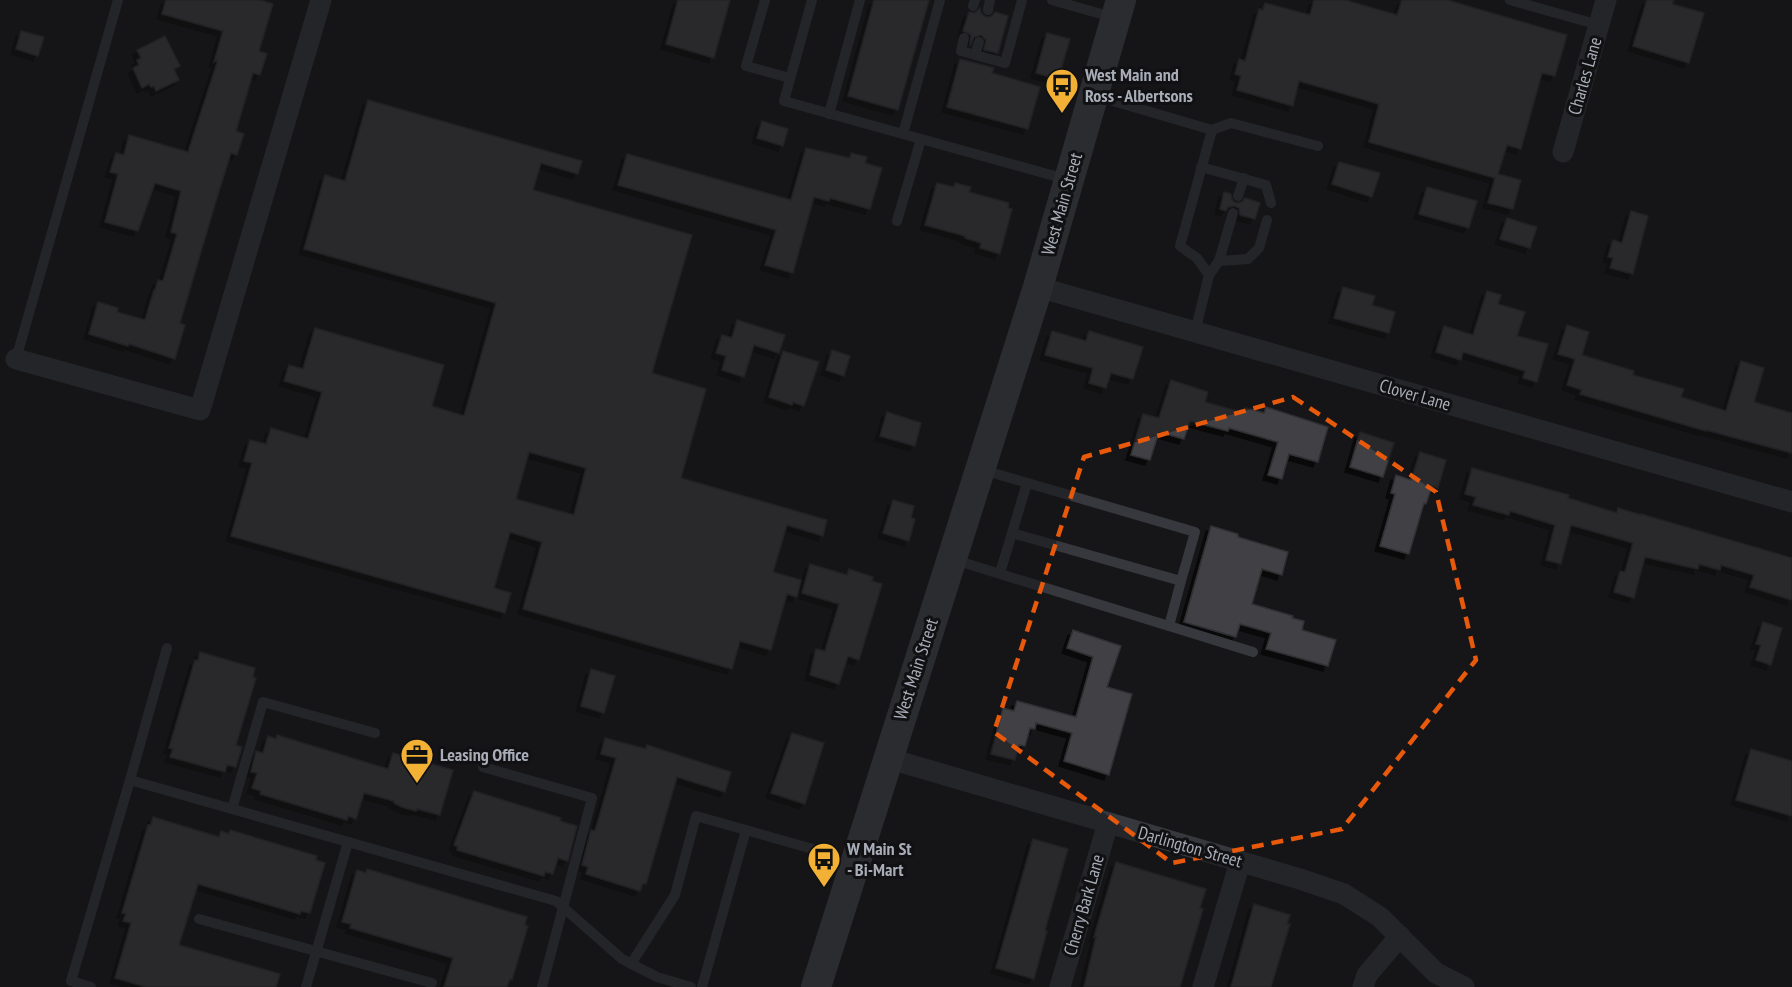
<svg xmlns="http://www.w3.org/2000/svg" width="1792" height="987" viewBox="0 0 1792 987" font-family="'PT Sans Narrow',sans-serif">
	<defs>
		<filter id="shadow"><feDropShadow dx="-5" dy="5" stdDeviation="0" flood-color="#0009"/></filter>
	</defs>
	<rect width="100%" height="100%" fill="#161618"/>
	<g fill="#404145" stroke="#303034" stroke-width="1.5" fill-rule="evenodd" filter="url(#shadow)">
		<path d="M166 0H260L273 4 259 51 267 54 260 75 253 73 236 131 244 134 237 155 231 153 216 201 180 323 185 325 175 359 129 344 128 346 89 334 98 302 118 308 117 312 145 320 154 290H155L158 280 163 281 177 234 171 232 181 191 155 183 138 231 105 222 118 174 110 172 116 153 124 155 129 135 188 152 217 63V60L214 62 223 31 162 14Z"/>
		<path d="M678 0H730L714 58 666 44Z"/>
		<path d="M874 0H929L898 110 848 96Z"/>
		<path d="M1314 0H1345L1397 15 1402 0H1447L1567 35 1555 76 1542 73 1521 149 1507 145 1498 174 1521 180 1513 209 1488 203 1495 178 1369 142 1379 104 1299 81 1293 106 1237 90 1241 76 1235 74 1239 59 1245 61 1259 9 1263 10 1265 3 1310 15Z"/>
		<path d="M1647 0H1674L1672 4 1704 13 1689 63 1633 46Z"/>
		<path d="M980 8 981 13 986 17H991L995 12 1008 16 998 53 984 50 986 40 981 35 974 37 970 46 971 35 963 31 969 12 975 13Z"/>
		<path d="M21 31 44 37 38 56 16 49Z"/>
		<path d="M1047 33 1070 39 1058 79 1036 73Z"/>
		<path d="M165 36 180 66 174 69 179 80 156 91 154 86 151 87 149 84 142 88 133 68 139 65 137 60 141 58 137 50Z"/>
		<path d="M960 59 994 68 992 73 1040 87 1028 129 947 107Z"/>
		<path d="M368 100 582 161 578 174 541 163 533 190 692 235 652 373 706 389 681 478 827 520 823 536 787 525 773 572 801 580 797 597 787 594 771 650 740 641 732 669 523 609 542 542 510 532 494 588 511 593 505 613 231 536 252 463 244 461 250 440 266 444 271 428 308 439 322 392 284 381 289 365 303 369 315 328 444 365 432 406 464 416 496 303 304 249 325 175 345 181ZM529 452 586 468 574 515 516 499Z"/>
		<path d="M762 121 788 129 783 146 757 138Z"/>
		<path d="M806 148 850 158 851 153 867 157 865 163 882 168 870 209 830 198 829 201 814 197 793 273 765 265 776 230 618 185 627 154 791 200Z"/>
		<path d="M1339 162 1380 173 1372 197 1332 184Z"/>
		<path d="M937 183 954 187 955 183 971 187 969 192 1009 203 1008 208 1012 209 1000 254 980 248 981 243 965 238V236L925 225Z"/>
		<path d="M1427 187 1477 201 1469 228 1419 214Z"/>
		<path d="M1224 192 1231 194 1232 200 1236 203 1242 202 1245 198 1260 203 1255 219 1240 215 1239 208 1235 206 1228 207 1226 211 1220 209Z"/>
		<path d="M1631 211 1648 216 1633 274 1610 268 1613 258 1608 257 1613 240 1622 243Z"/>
		<path d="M1507 218 1537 227 1530 248 1500 239Z"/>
		<path d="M1343 287 1375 296 1372 305 1395 312 1389 333 1334 318Z"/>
		<path d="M1487 291 1501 295 1498 304 1525 312 1517 336 1548 344 1537 382 1523 378 1525 371 1463 352 1461 360 1436 352 1444 326 1473 335Z"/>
		<path d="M737 320 785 335 779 353 754 345 744 377 722 370 726 356 716 353 722 335 732 338Z"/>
		<path d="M1567 325 1589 332 1582 355 1634 371 1633 375 1684 389 1681 397 1726 411 1741 361 1764 368 1754 402 1792 413V453L1706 430V431L1580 394 1582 390 1567 385 1575 359 1558 354Z"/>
		<path d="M1052 331 1086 341 1089 331 1143 347 1133 379 1111 373 1106 388 1089 383 1093 368 1045 355Z"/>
		<path d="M832 350 850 356 844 376 826 370Z"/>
		<path d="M783 351 819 362 804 406 793 402 792 405 769 397Z"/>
		<path d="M1171 380 1208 392 1205 402 1244 413 1246 408 1264 413 1266 407 1328 427 1318 462 1289 454 1282 479 1268 475 1278 442 1229 428 1228 431 1190 421 1184 439 1159 432 1150 460 1131 455 1143 414 1159 418Z"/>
		<path d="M887 412 921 423 915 446 880 436Z"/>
		<path d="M1360 432 1394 443 1383 477 1350 467Z"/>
		<path d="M1420 452 1446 460 1438 488 1432 486 1426 504 1424 503 1409 554 1380 546 1395 494 1391 493 1396 475 1411 480Z"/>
		<path d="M1472 468 1569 495 1568 498 1617 513 1618 508 1641 515V514L1792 558V600L1750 587 1754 575 1721 565 1720 570 1699 564 1698 569 1645 557 1634 598 1614 592 1620 571 1625 572 1633 543 1571 525 1561 564 1546 560 1555 525 1510 511 1509 515 1473 505 1476 497 1465 494Z"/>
		<path d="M893 500 914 506 911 518 915 519 909 541 883 533Z"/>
		<path d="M1211 526 1238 534V537L1288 552 1282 575 1262 569 1252 604 1293 616 1292 618 1304 621 1302 630 1336 640 1328 666 1266 649 1271 633 1240 624 1236 637 1184 622Z"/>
		<path d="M810 564 847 575 849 569 873 577 872 581 882 584 859 660 848 656 839 684 810 675 816 649 825 651 839 604 802 593Z"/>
		<path d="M1763 622 1782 628 1771 665 1756 660 1761 645 1756 644Z"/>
		<path d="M1073 630 1121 646 1107 687 1132 694 1109 775 1064 761 1072 733 1036 723 1035 729 1030 728 1025 746 1019 745 1015 760 991 754 1003 708 1014 711 1017 701 1076 717 1093 657 1067 648Z"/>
		<path d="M200 652 255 668 253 677 256 678 236 745 242 747 236 767 227 765 225 772 170 757 173 749 169 748 195 660 198 661Z"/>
		<path d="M591 669 615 676 604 713 581 706Z"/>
		<path d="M792 733 824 743 805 804 771 793Z"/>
		<path d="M277 735 388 769 393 753 453 770 440 815 417 809 416 811 402 807 394 803V801L364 793 356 819 348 816 347 820 260 794 261 791 252 788 257 773 251 772 256 751 263 753 268 736 276 739Z"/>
		<path d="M605 738 646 749 647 745 731 772 725 792 677 777 646 884 643 883 640 891 586 874 588 867 582 865 591 830 595 831 616 758 601 754Z"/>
		<path d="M1751 749 1792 761V816L1736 800Z"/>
		<path d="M474 791 561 818 560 821 577 826 568 861 558 858 553 874 545 872 544 876 457 850 458 847 454 845Z"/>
		<path d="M153 817 219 837 221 831 229 834 230 830 317 856 316 860 325 863 310 913 301 911 300 914 198 884 179 945 280 974 276 987H146L115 978 131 923 123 921 126 914 122 913 148 825H151Z"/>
		<path d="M1033 839 1068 849 1045 930 1047 931 1034 979 996 968Z"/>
		<path d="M1116 862 1206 889 1200 908 1203 909 1180 987H1084L1096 937H1094Z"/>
		<path d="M367 869 527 917 525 925 528 926 512 980 510 979 507 987H444L453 958 350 928 351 924 342 922 357 870 366 873Z"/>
		<path d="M1254 904 1290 915 1287 924H1290L1271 987H1231Z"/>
	</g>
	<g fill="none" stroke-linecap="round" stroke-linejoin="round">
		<g stroke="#37383d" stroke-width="10">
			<path d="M765 0 746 66 790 78"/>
			<path d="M812 0 784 101 1069 180"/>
			<path d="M1052 0 1115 18"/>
			<path d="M1510 0 1599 25"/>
			<path d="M973 6 975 0"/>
			<path d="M988 10 990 0"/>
			<path d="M964 38 961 51 1005 63 1022 0"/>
			<path d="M975 55 979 42"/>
			<path d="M1096 96 1212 130 1231 123 1318 146"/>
			<path d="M829 114 860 0"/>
			<path d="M903 134 940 0"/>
			<path d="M1201 167 1266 185 1271 203"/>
			<path d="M1238 196 1244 178"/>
			<path d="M897 221 921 139"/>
			<path d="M1219 261 1248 259 1259 248 1267 220"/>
			<path d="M1209 275 1219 261 1233 213"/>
			<path d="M1195 332 1209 275 1197 258 1180 246 1212 130"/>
			<path d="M16 359 118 0"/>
			<path d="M983 470 1195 532 1181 581 1012 533"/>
			<path d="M955 560 1169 626"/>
			<path d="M1000 573 1027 483"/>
			<path d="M1181 581 1169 626 1253 652"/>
			<path d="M483 767 592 798 542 987"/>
			<path d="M130 780 167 648"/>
			<path d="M232 809 263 702 375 733"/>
			<path d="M199 919 432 983"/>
			<path d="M631 964 675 895 696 816 813 849"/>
			<path d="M91 987 71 981 130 780 556 901 622 959 657 977 691 987"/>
			<path d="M306 987 348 842"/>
			<path d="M702 987 746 830"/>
		</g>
		<g stroke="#37383d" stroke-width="21">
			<path d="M1563 152 1606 0"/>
			<path d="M1038 287 1792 502"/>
			<path d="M16 359 200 410 321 0"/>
			<path d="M887 758 1300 879 1344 894 1380 917 1436 973 1464 987"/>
			<path d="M1060 987 1108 823"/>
			<path d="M1203 987 1240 862"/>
			<path d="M1363 987 1367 975 1400 936"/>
		</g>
		<path stroke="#45474d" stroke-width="30" d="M816 987 1038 287 1121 0"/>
	</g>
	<path d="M0 0H1792V987H0ZM1293 397 1436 492 1476 660 1342 829 1172 863 994 732 1084 457Z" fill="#161618" fill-opacity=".55" fill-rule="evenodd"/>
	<path fill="none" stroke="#e8590c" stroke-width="4.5" stroke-dasharray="12 8" stroke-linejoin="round" d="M1293 397 1436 492 1476 660 1342 829 1172 863 994 732 1084 457Z"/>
	<defs>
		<symbol id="bus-pin" viewBox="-11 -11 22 30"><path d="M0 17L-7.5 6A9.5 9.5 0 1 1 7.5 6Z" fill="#f2b134" stroke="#111113"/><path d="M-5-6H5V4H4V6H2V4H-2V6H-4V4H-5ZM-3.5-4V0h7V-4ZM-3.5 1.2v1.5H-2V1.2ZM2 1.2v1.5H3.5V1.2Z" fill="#111"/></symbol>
		<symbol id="office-pin" viewBox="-11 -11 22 30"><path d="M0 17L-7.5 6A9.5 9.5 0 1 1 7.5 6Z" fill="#f2b134" stroke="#111113"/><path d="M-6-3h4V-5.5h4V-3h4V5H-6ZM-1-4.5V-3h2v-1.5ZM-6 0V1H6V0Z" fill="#111"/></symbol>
	</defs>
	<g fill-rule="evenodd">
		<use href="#bus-pin" x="1043" y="66" width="38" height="52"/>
		<use href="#office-pin" x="398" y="736" width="38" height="52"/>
		<use href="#bus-pin" x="805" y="840" width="38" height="52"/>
	</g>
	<g text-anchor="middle" stroke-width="6" stroke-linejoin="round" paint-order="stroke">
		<g font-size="18" font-weight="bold" fill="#a8adb8" stroke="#111113" text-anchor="start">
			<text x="1085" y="81">West Main and<tspan x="1085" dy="21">Ross - Albertsons</tspan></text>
			<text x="440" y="761">Leasing Office</text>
			<text x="847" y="855">W Main St<tspan x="847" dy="21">- Bi-Mart</tspan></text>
		</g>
		<g font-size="18" fill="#a8adb8" stroke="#111113">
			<text transform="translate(1585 76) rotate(-74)" y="6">Charles Lane</text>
			<text transform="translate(1062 204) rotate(-74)" y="6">West Main Street</text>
			<text transform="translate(1415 395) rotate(16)" y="6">Clover Lane</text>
			<text transform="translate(916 669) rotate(-72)" y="6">West Main Street</text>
			<text transform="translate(1190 847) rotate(16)" y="6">Darlington Street</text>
			<text transform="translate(1084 905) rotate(-74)" y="6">Cherry Bark Lane</text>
		</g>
	</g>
</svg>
